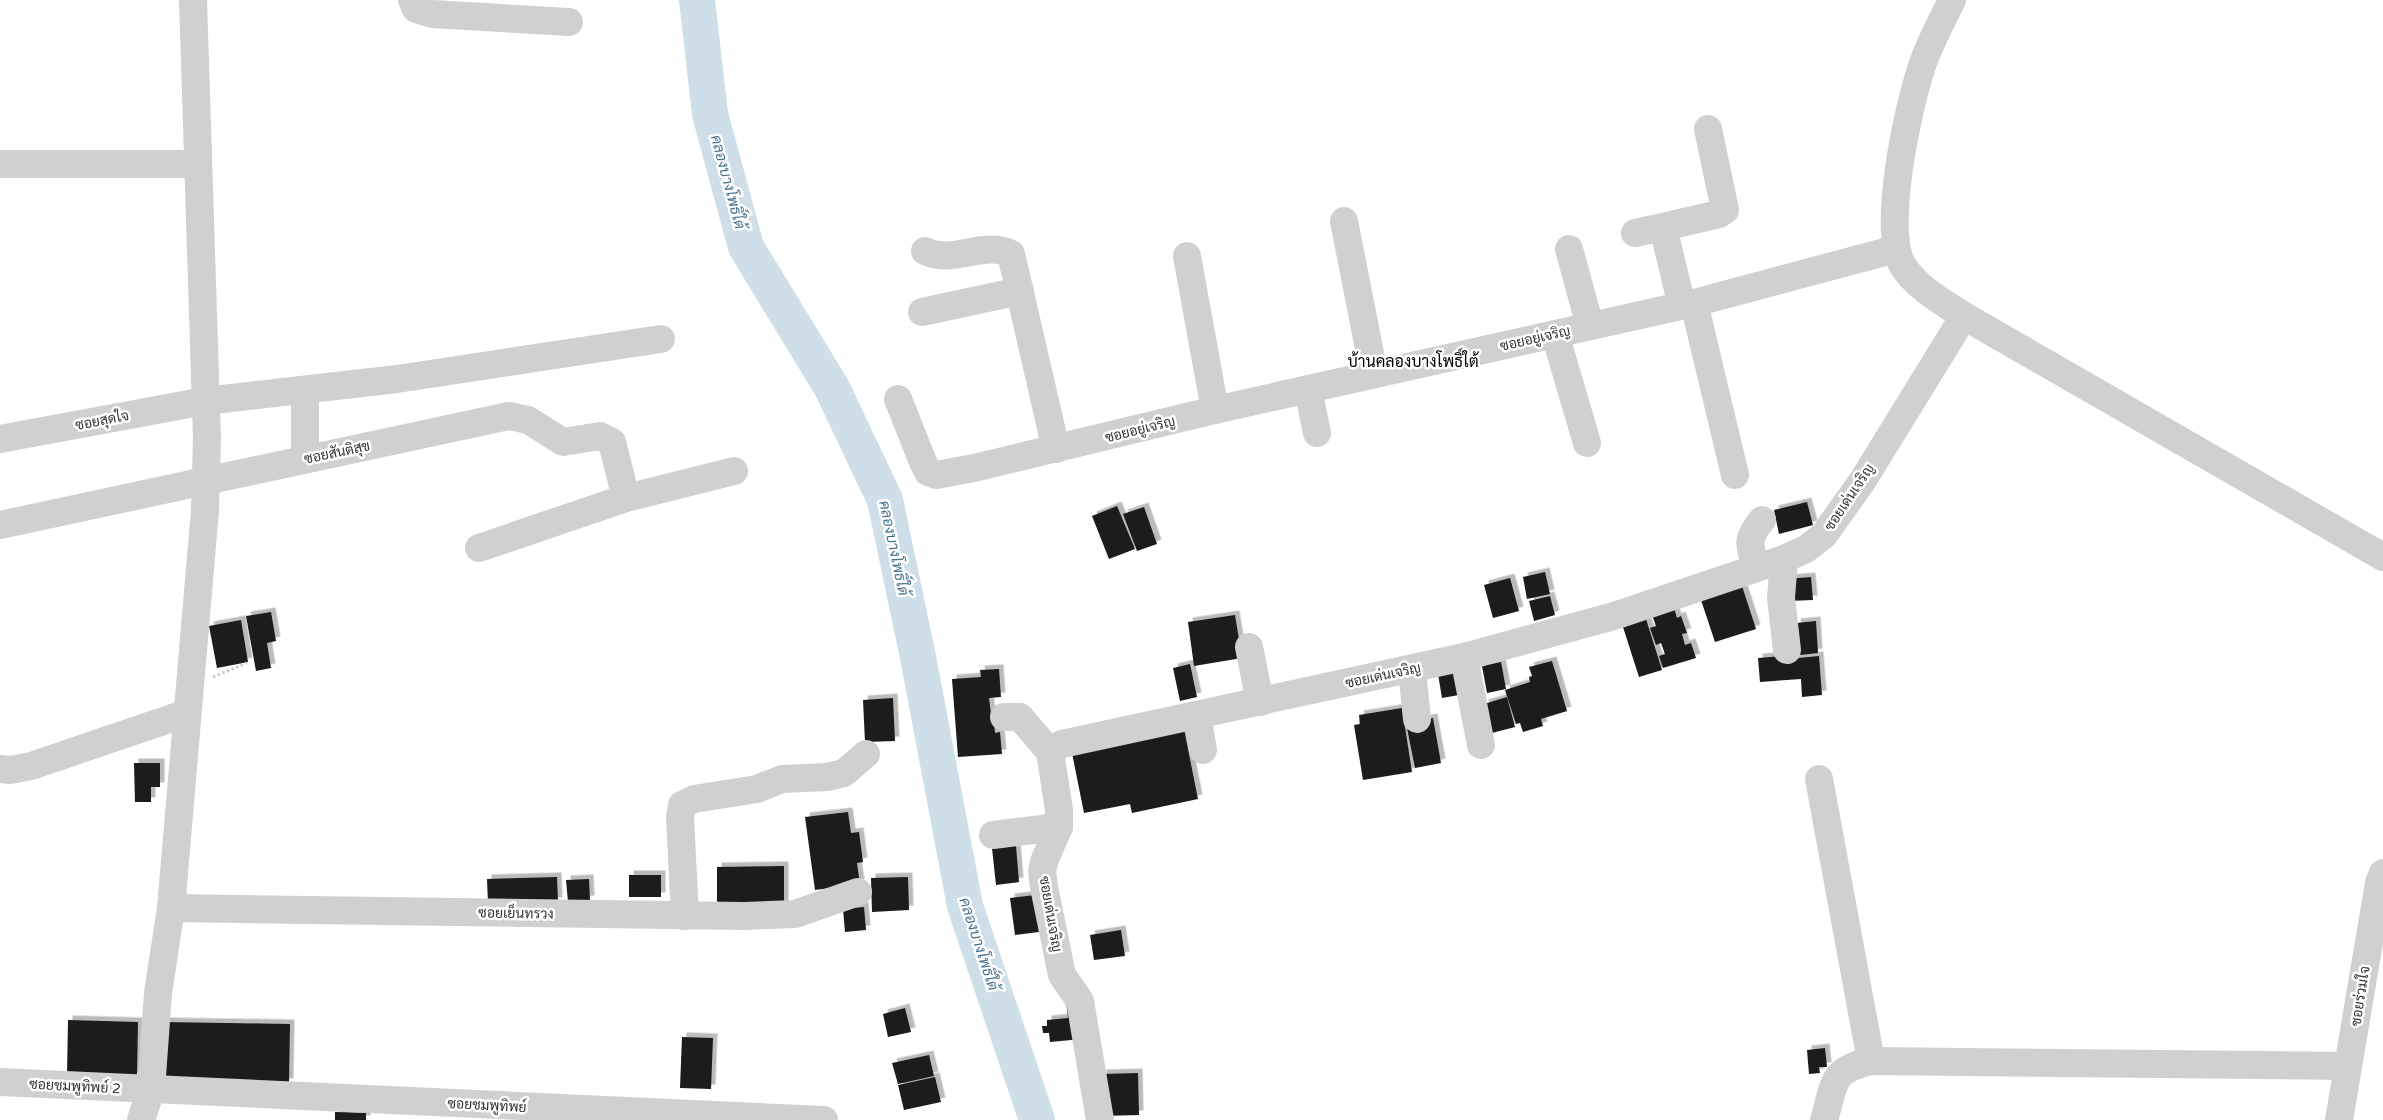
<svg xmlns="http://www.w3.org/2000/svg" width="2383" height="1120" viewBox="0 0 2383 1120" font-family="'Varela Round',Sarabun,sans-serif">
	<defs>
		<filter id="shadow"><feDropShadow dx="4.5" dy="-4.5" stdDeviation="0" flood-color="#0004"/></filter>
	</defs>
	<rect width="100%" height="100%" fill="#fff"/>
	<g fill="none" stroke-linecap="round" stroke-linejoin="round">
		<path stroke="#cedfe9" stroke-width="36" d="M697 0 710 114 746 247 832 388 885 500 918 657 965 906 1037 1120"/>
	</g>
	<g fill="#1a1a1a" filter="url(#shadow)">
		<path d="M1807 502 1813 525 1779 534 1774 510Z"/>
		<path d="M1117 506 1135 549 1109 559 1092 516Z"/>
		<path d="M1144 507 1157 544 1137 551 1123 514Z"/>
		<path d="M1545 572 1550 594 1527 599 1523 577Z"/>
		<path d="M1811 577 1813 600 1788 601 1786 579Z"/>
		<path d="M1510 578 1519 611 1493 618 1484 585Z"/>
		<path d="M1742 586 1756 629 1715 642 1701 600Z"/>
		<path d="M1550 596 1555 615 1534 621 1529 601Z"/>
		<path d="M1674 608 1677 618 1681 616 1687 633 1682 634 1685 645 1691 643 1696 658 1663 668 1659 656 1665 654 1661 643 1656 645 1650 628 1656 626 1652 615Z"/>
		<path d="M271 612 276 641 267 643 271 668 256 671 246 616Z"/>
		<path d="M1235 615 1242 658 1194 666 1188 622Z"/>
		<path d="M1646 619 1662 670 1639 677 1623 627Z"/>
		<path d="M241 620 248 662 217 668 209 626Z"/>
		<path d="M1816 621 1818 653 1800 655 1796 623Z"/>
		<path d="M1797 655 1798 658 1819 656 1822 695 1802 697 1801 679 1760 682 1758 658Z"/>
		<path d="M1552 661 1567 711 1541 719 1543 726 1523 732 1520 723 1516 724 1505 690 1530 682 1529 677 1532 676 1529 667Z"/>
		<path d="M1501 662 1506 689 1487 693 1482 666Z"/>
		<path d="M1190 664 1197 697 1180 701 1173 668Z"/>
		<path d="M999 669 1001 697 989 698 991 714H999L994 723 995 733 1000 732 1002 754 958 757 952 679 981 677 980 670Z"/>
		<path d="M1454 670 1459 695 1442 698 1438 674Z"/>
		<path d="M1507 697 1515 727 1492 733 1484 704Z"/>
		<path d="M893 698 895 741 865 742 863 700Z"/>
		<path d="M1402 708 1412 772 1363 780 1354 725 1360 724 1359 715Z"/>
		<path d="M1433 718 1441 763 1415 768 1406 723Z"/>
		<path d="M1184 729 1198 799 1132 813 1130 804 1084 813 1072 753Z"/>
		<path d="M134 763H160V787H151V802H135Z"/>
		<path d="M848 812 851 833 859 832 863 862 857 863 860 884 815 890 805 817Z"/>
		<path d="M1016 846 1019 882 996 885 992 848Z"/>
		<path d="M784 866V911H717V867Z"/>
		<rect x="629" y="875" width="32" height="22"/>
		<path d="M557 877 558 902 488 904 487 879Z"/>
		<path d="M908 877 909 910 872 912 871 878Z"/>
		<path d="M589 879 590 900 568 902 566 880Z"/>
		<path d="M1035 895 1039 932 1015 935 1010 898Z"/>
		<path d="M864 907 866 930 845 932 843 909Z"/>
		<path d="M1121 930 1125 956 1094 960 1090 935Z"/>
		<path d="M1066 1001 1082 1039 1050 1042 1049 1033H1043L1042 1026H1047V1020L1068 1018Z"/>
		<path d="M905 1008 911 1032 888 1037 883 1014Z"/>
		<path d="M68 1020 138 1022 137 1077 67 1076Z"/>
		<path d="M162 1022 290 1024 289 1083 161 1081Z"/>
		<path d="M682 1037 713 1038 711 1089 680 1088Z"/>
		<path d="M1825 1048 1827 1067H1819L1820 1073 1809 1074 1807 1050Z"/>
		<path d="M929 1055 934 1076 898 1084 892 1063Z"/>
		<path d="M1138 1073 1139 1115 1102 1116V1074Z"/>
		<path d="M935 1077 941 1102 904 1110 898 1085Z"/>
		<path d="M335 1112 366 1113V1120H335Z"/>
	</g>
	<g fill="none" stroke-linecap="round" stroke-linejoin="round">
		<path stroke="#cacaca" stroke-width="3" stroke-dasharray="2.5 2.5" stroke-linecap="butt" d="M213 677 247 663"/>
		<g stroke="#d0d0d0" stroke-width="28">
			<path d="M412 0 416 9 432 14 569 22"/>
			<path d="M1952 0C1941 23 1928 46 1921 69 1908 109 1881 231 1903 266 1917 288 1943 302 1964 316L2383 557"/>
			<path d="M0 164H197"/>
			<path d="M1344 221 1374 374"/>
			<path d="M1635 233 1663 227"/>
			<path d="M1569 249 1590 326"/>
			<path d="M925 251C953 265 984 240 1011 254L1056 449"/>
			<path d="M1187 256 1215 410"/>
			<path d="M1694 303 1735 475"/>
			<path d="M1682 306 1663 227 1719 214 1725 210 1708 129"/>
			<path d="M922 312 1020 291"/>
			<path d="M1555 334 1587 443"/>
			<path d="M1308 389 1317 433"/>
			<path d="M305 391V459"/>
			<path d="M898 399 923 462 928 472 936 475 974 468 1215 410 1694 303 1896 249"/>
			<path d="M0 439 205 401 397 379 661 339"/>
			<path d="M0 525 509 416 528 420 563 442 600 436 612 442 626 498"/>
			<path d="M479 548 626 498 734 471"/>
			<path d="M1784 559 1781 598 1787 650"/>
			<path d="M1756 568C1750 544 1745 541 1762 520"/>
			<path d="M1249 647 1260 702"/>
			<path d="M1464 657 1481 745"/>
			<path d="M1412 670 1417 719"/>
			<path d="M1197 715 1203 750"/>
			<path d="M1004 717H1020L1050 752"/>
			<path d="M0 769 10 770 31 766 187 713"/>
			<path d="M1819 779 1871 1061"/>
			<path d="M993 835 1059 827"/>
			<path d="M171 908 744 916 795 914 858 892"/>
			<path d="M685 916 680 818 682 805 694 799 757 789 782 779 827 777 844 773 866 754"/>
			<path d="M0 1082 824 1120"/>
			<path d="M141 1120 151 1090 158 993 171 908 205 510 207 439 193 0"/>
			<path d="M1100 1120 1080 1001 1062 975 1044 887 1042 871 1045 859 1059 827V810L1050 752 1062 744 1464 657 1614 616 1784 559 1806 549 1824 535 1863 480 1964 316"/>
			<path d="M1824 1120C1835 1084 1830 1070 1871 1061L2348 1066"/>
			<path d="M2339 1120 2379 883 2383 873"/>
		</g>
	</g>
	<g text-anchor="middle" stroke-width="5" stroke-linejoin="round" paint-order="stroke">
		<g font-size="14" fill="#333" stroke="#fff">
			<text transform="translate(1535 338) rotate(-13)" y="5">ซอยอยู่เจริญ</text>
			<text transform="translate(102 420) rotate(-11)" y="5">ซอยสุดใจ</text>
			<text transform="translate(1140 429) rotate(-14)" y="5">ซอยอยู่เจริญ</text>
			<text transform="translate(337 452) rotate(-12)" y="5">ซอยสันติสุข</text>
			<text transform="translate(1849 497) rotate(-56)" y="5">ซอยเด่นเจริญ</text>
			<text transform="translate(1383 675) rotate(-12)" y="5">ซอยเด่นเจริญ</text>
			<text transform="translate(516 913) rotate(1)" y="5">ซอยเย็นทรวง</text>
			<text transform="translate(1051 914) rotate(80)" y="5">ซอยเด่นเจริญ</text>
			<text transform="translate(2360 996) rotate(-81)" y="5">ซอยร่วมใจ</text>
			<text transform="translate(75 1086) rotate(3)" y="5">ซอยชมพูทิพย์ 2</text>
			<text transform="translate(487 1105) rotate(3)" y="5">ซอยชมพูทิพย์</text>
		</g>
		<g font-size="15" font-style="italic" fill="#47728e" stroke="#fff">
			<text transform="translate(728 182) rotate(75)" y="5">คลองบางโพธิ์ใต้</text>
			<text transform="translate(894 548) rotate(78)" y="5">คลองบางโพธิ์ใต้</text>
			<text transform="translate(979 944) rotate(72)" y="5">คลองบางโพธิ์ใต้</text>
		</g>
		<g font-size="16" fill="#000" stroke="#fff">
			<text x="1413" y="367">บ้านคลองบางโพธิ์ใต้</text>
		</g>
	</g>
</svg>
